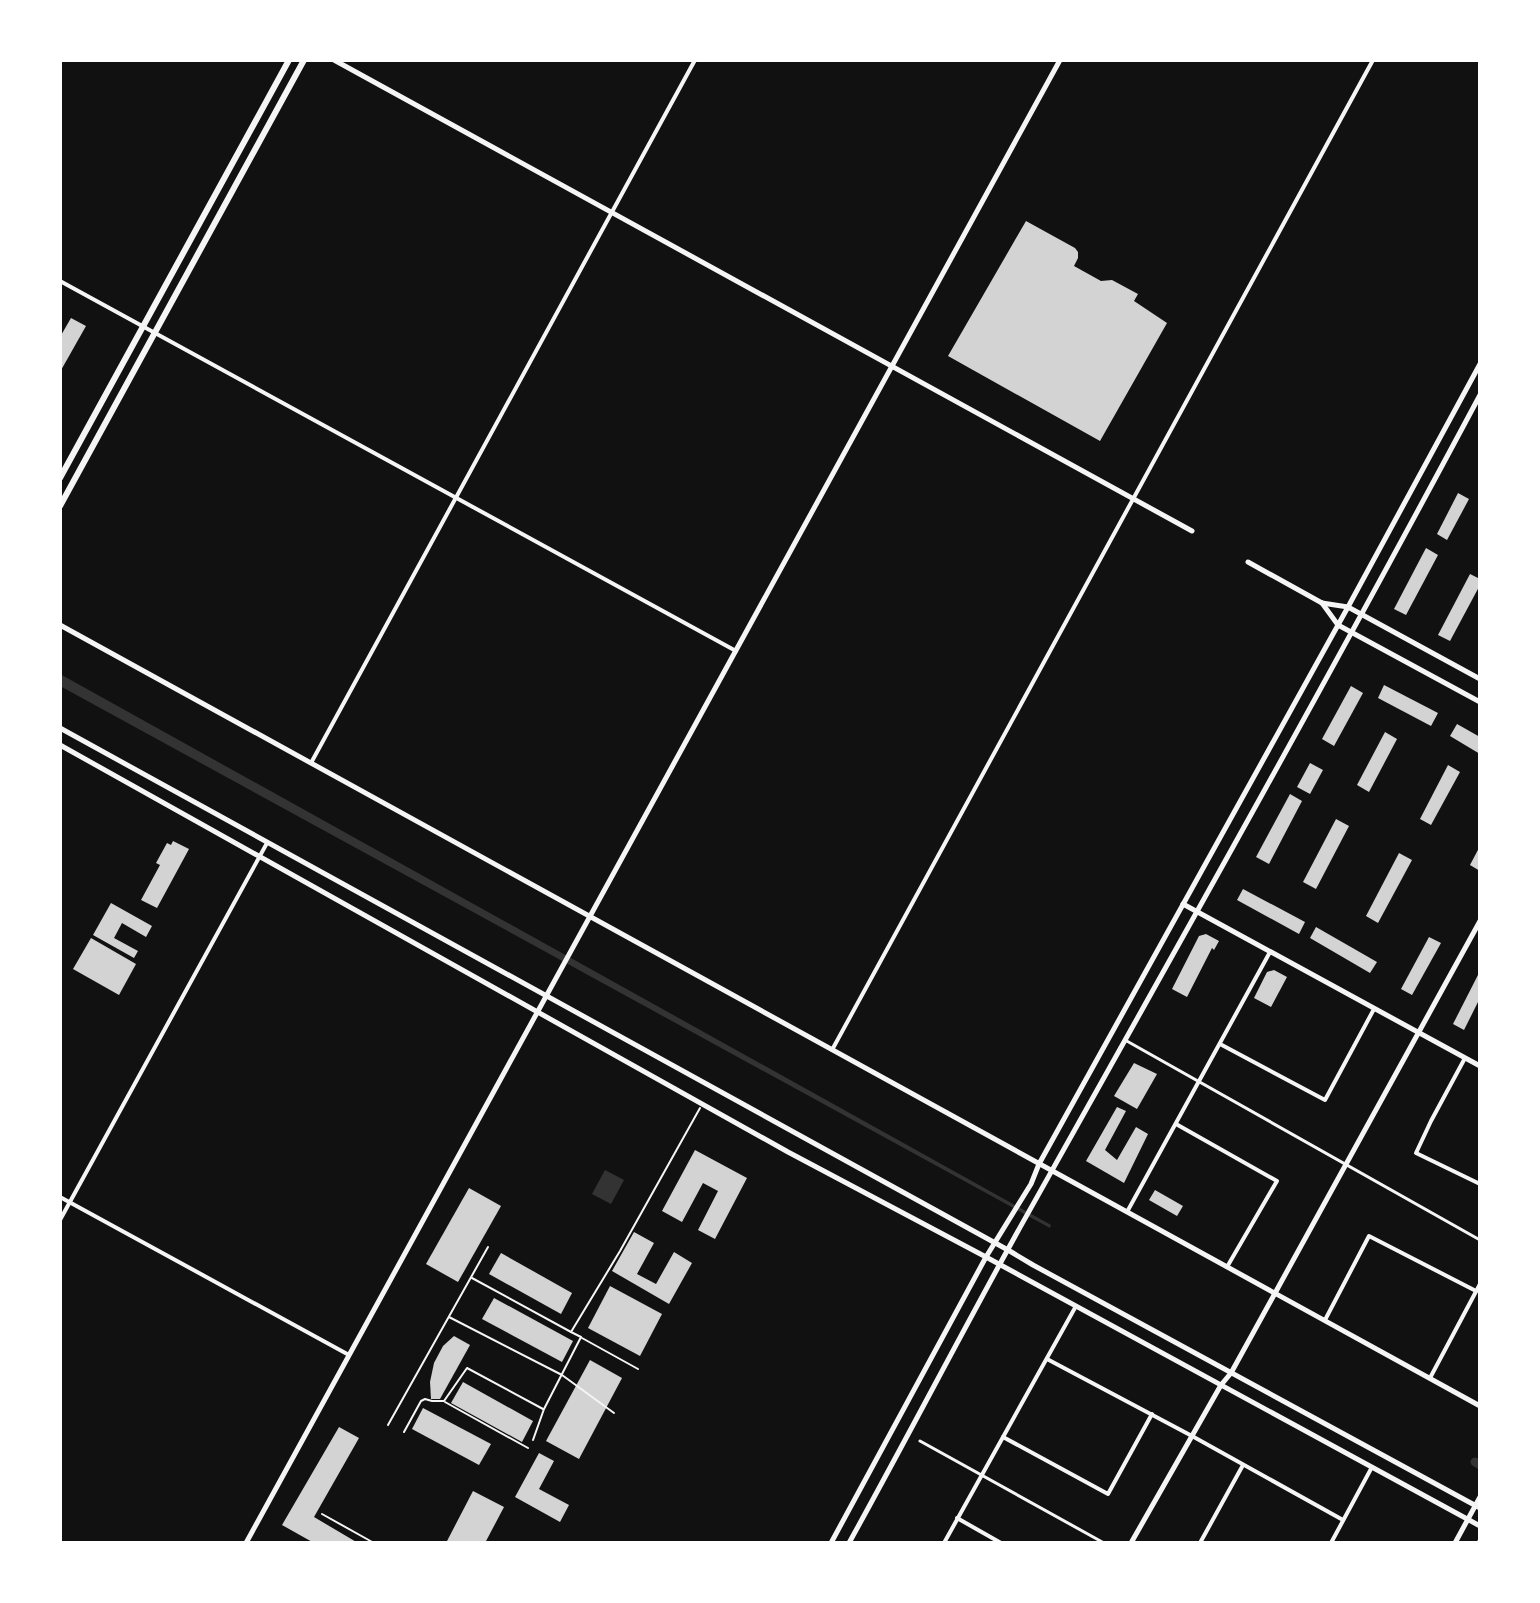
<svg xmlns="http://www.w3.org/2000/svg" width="1540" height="1603" viewBox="0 0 1540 1603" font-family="Helvetica,sans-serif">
	<rect width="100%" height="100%" fill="#111"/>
	<g fill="#333">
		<path d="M60 674 1051 1225 1050 1228 60 686Z"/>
		<path d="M605 1170 624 1180 611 1204 592 1194Z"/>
	</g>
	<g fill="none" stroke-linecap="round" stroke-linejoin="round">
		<path stroke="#333" stroke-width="9" d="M1475 1462 1480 1465"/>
	</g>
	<g fill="#d3d3d3">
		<path d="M1026 221 1075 248 1078 252V258L1074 266 1101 281 1112 280 1138 294 1134 301 1167 323 1100 441 948 356Z"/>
		<path d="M71 318 86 326 60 372V337Z"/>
		<path d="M1458 493 1469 499 1447 540 1437 534Z"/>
		<path d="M1426 548 1438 555 1406 615 1394 609Z"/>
		<path d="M1470 574 1480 579V585L1450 641 1438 635Z"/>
		<path d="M1384 685 1438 713 1431 726 1378 698Z"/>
		<path d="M1351 686 1363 693 1334 746 1322 739Z"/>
		<path d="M1457 724 1480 737V754L1450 736Z"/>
		<path d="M1385 732 1397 739 1369 792 1357 785Z"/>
		<path d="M1310 763 1323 770 1310 794 1297 787Z"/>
		<path d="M1448 765 1460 772 1431 825 1420 819Z"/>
		<path d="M1290 794 1302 801 1269 864 1256 857Z"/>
		<path d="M1336 819 1349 826 1316 889 1303 882Z"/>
		<path d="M173 841 189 849 157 908 141 900 160 865 156 863 167 843 171 845Z"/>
		<path d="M1480 846V871L1470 865Z"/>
		<path d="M1399 853 1412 860 1378 923 1366 916Z"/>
		<path d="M1243 889 1305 922 1299 934 1237 900Z"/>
		<path d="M111 903 152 926 146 937 122 923 114 938 138 951 134 958 93 935Z"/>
		<path d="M1316 927 1377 962 1370 973 1310 938Z"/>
		<path d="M1206 934 1219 941 1214 950 1212 948 1187 997 1172 989 1199 936Z"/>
		<path d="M1429 937 1441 943 1412 995 1401 989Z"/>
		<path d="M91 938 136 964 119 995 73 969Z"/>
		<path d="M1274 970 1287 977 1271 1007 1254 998 1267 972Z"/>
		<path d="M1480 971V998L1464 1030 1453 1024Z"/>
		<path d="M1134 1063 1157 1074 1137 1109 1114 1096Z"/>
		<path d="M1117 1107 1126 1111 1105 1150 1117 1160 1136 1127 1148 1134 1124 1183 1086 1161Z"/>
		<path d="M695 1150 747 1178 715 1239 698 1230 718 1191 703 1183 682 1222 662 1211Z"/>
		<path d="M469 1188 501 1206 458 1282 426 1264Z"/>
		<path d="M1155 1190 1183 1206 1177 1216 1149 1200Z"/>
		<path d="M634 1232 654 1243 637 1274 656 1284 674 1252 692 1263 669 1304 612 1271Z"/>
		<path d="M501 1253 572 1293 561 1314 489 1274Z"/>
		<path d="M610 1286 662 1314 640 1356 588 1328Z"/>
		<path d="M494 1298 573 1341 562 1362 482 1319Z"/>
		<path d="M454 1336 470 1345 440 1399H431L430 1382 434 1363 443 1346Z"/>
		<path d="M590 1360 622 1378 579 1459 546 1441Z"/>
		<path d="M463 1382 533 1421 522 1442 451 1403Z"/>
		<path d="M423 1408 491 1444 479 1465 412 1429Z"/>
		<path d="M339 1427 359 1438 314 1517 358 1543H314L282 1525Z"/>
		<path d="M539 1453 554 1461 539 1489 569 1505 560 1522 515 1497Z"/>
		<path d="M473 1491 504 1507 485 1543H446Z"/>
	</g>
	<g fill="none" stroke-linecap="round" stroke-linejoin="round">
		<g stroke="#f5f5f5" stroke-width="2">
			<path d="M472 1278 571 1332"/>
			<path d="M449 1317 562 1375 614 1413"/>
			<path d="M582 1338 638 1369"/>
			<path d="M445 1402 528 1448"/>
			<path d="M388 1425 488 1247"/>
			<path d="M404 1432 421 1401 425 1399 432 1401H444L467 1368 543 1409"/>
			<path d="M533 1440 544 1409 581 1337 571 1332 620 1251 700 1108"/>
			<path d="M322 1514 374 1543"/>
		</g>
		<g stroke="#f5f5f5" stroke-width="3">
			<path d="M1125 1040 1480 1240"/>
			<path d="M920 1441 1104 1543"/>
		</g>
		<g stroke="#f5f5f5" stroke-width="4">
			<path d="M60 281 736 651"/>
			<path d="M311 763 695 60"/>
			<path d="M1220 1044 1325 1100 1374 1009"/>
			<path d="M832 1050 1373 60"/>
			<path d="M1465 1058 1431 1121 1416 1153 1480 1184"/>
			<path d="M1176 1124 1277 1181 1227 1267"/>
			<path d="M60 1197 349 1355"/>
			<path d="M1127 1212 1270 952"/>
			<path d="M60 1220 267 843"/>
			<path d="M1325 1320 1369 1236 1476 1291"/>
			<path d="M1047 1359 1192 1436 1343 1520"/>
			<path d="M1430 1378 1480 1284"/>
			<path d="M1003 1437 1108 1494 1152 1414"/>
			<path d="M957 1518 1001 1543"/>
			<path d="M944 1543 1076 1306"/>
			<path d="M1200 1543 1243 1465"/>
			<path d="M1331 1543 1372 1467"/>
		</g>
		<g stroke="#f5f5f5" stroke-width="5">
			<path d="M334 60 1192 531"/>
			<path d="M1248 562 1322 603 1348 607 1480 679"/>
			<path d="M1322 603 1338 625 1480 702"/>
			<path d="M60 625 1480 1406"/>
			<path d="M60 728 1008 1250 1033 1265 1480 1508"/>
			<path d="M60 745 788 1152 986 1257 1480 1526"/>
			<path d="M1183 904 1480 1066"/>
			<path d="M246 1543 1060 60"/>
			<path d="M831 1543 986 1257 1031 1184 1039 1164 1348 607 1480 364"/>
			<path d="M849 1543C906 1440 961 1334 1018 1231 1174 953 1330 676 1480 395"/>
			<path d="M1131 1543 1221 1385 1231 1373 1480 921"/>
			<path d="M1455 1543 1480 1497"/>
			<path d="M1479 1543 1480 1541"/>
		</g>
		<g stroke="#f5f5f5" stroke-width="6">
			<path d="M60 478 289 60"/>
			<path d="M60 506 304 60"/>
		</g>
	</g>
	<rect width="1540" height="1603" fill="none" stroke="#ffffff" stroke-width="124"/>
</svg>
